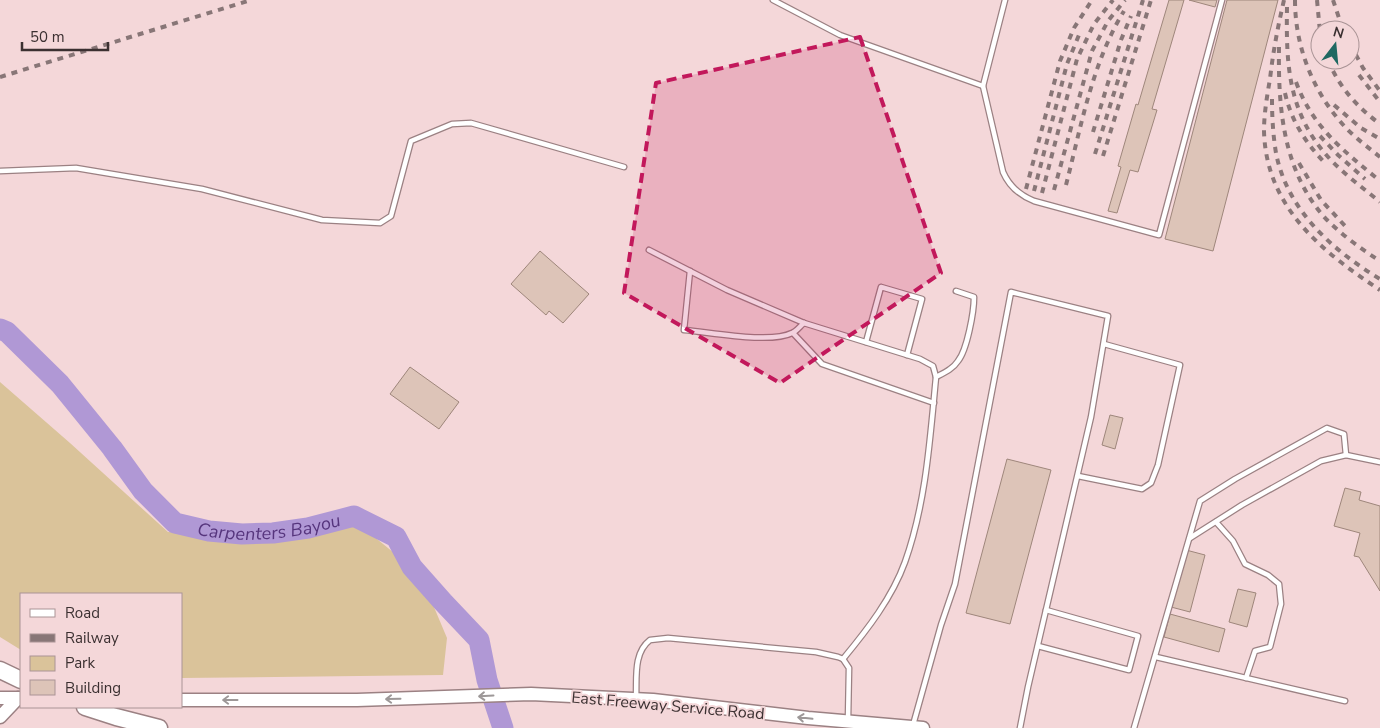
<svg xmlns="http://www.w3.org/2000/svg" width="1380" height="728" viewBox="0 0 1380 728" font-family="'Nunito Sans',sans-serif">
	<rect width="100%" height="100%" fill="#f4d7d9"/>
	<path fill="#dac39a" d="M0 382 70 443 168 532 299 536 356 522 420 574 447 638 443 675 181 678V594H21V650L0 637Z"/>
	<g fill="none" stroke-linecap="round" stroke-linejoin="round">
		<path stroke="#b098d5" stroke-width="21" id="s1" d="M0 329 7 332 60 384 112 448 143 491 175 523 209 531 242 534 273 533 308 528 354 516 396 537 412 567 443 602 479 640 487 680 503 728"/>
	</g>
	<g fill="#ddc4b8" stroke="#9e867b">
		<path d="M1169 0H1184L1152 109 1157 110 1138 172 1130 170 1117 213 1108 211 1121 167 1118 166 1136 104 1138 105Z"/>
		<path d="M1189 0H1217L1215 7Z"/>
		<path d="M1227 0H1278L1213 251 1165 239Z"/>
		<path d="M540 251 589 294 563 323 549 311 546 315 511 284Z"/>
		<path d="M410 367 459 402 439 429 390 394Z"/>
		<path d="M1110 415 1123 418 1115 449 1102 445Z"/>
		<path d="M1007 459 1051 470 1010 624 966 613Z"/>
		<path d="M1345 488 1361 492 1359 500 1380 506V591L1359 557 1354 556 1360 533 1334 526Z"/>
		<path d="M1186 550 1205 555 1190 612 1171 607Z"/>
		<path d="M1238 589 1256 593 1247 627 1229 622Z"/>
		<path d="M1170 614 1225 629 1219 652 1164 637Z"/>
	</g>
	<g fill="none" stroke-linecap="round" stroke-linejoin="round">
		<defs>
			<g id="lane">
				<path d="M773 0 840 35 983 86"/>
				<path d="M1005 0 983 86 1003 172C1009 186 1019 195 1034 201L1159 235 1222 0"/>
				<path d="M0 171 76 168 202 189 322 220 380 223 391 216 411 141 452 124 471 123 624 167"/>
				<path d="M649 250 727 290 804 323 920 359 933 366 936 377C930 439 926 503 905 562 892 598 867 630 843 659"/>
				<path d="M690 271 684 330C710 332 770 344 792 333 797 331 800 326 804 323"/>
				<path d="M793 333 822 364 934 403"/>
				<path d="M866 342 881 287 922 299 907 355"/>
				<path d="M936 377C944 373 953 369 958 361 967 350 974 312 974 297L956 291"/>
				<path d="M1078 476 1142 489 1151 483 1158 465 1180 365 1104 344"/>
				<path d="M1216 522 1233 541 1245 564 1268 575 1279 584 1281 604 1270 647 1255 651 1246 678"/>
				<path d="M1190 538 1242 505 1321 461 1346 455 1380 462"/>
				<path d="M1038 646 1129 670 1138 636 1046 610"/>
				<path d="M1156 657 1345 701"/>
				<path d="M636 697C637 678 633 653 650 640L668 638 816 652 838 657 843 659 849 668 848 720"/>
				<path d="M913 725 941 625 955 584 1011 292 1108 316 1091 417 1028 687 1020 728"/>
				<path d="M1134 728 1200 501 1235 479 1327 428 1344 434 1346 455"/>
			</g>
			<g id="secondary">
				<path d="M0 698H21"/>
				<path d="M181 700H357L531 694 653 700 808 718 923 728"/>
				<path d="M0 717 18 698"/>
			</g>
			<g id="highway">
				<path d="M0 670 21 680"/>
				<path d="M85 707 116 717 159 728"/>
			</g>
		</defs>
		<use href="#lane" stroke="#9b8183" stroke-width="7"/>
		<use href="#secondary" stroke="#9b8183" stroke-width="15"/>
		<use href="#highway" stroke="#9b8183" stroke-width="19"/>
		<use href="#lane" stroke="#fff" stroke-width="4.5"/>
		<use href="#secondary" stroke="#fff" stroke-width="12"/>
		<use href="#highway" stroke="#fff" stroke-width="16"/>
		<g stroke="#887677" stroke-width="4" stroke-dasharray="6 6" stroke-linecap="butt">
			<path d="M1284 0C1278 26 1273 52 1270 79 1267 96 1264 114 1264 131 1266 207 1321 251 1380 290"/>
			<path d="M1295 0C1295 48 1314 95 1348 130 1358 140 1369 148 1380 157"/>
			<path d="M1317 0 1320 32"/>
			<path d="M1333 0 1343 30"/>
			<path d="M1287 7C1286 65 1288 114 1330 159 1345 175 1363 188 1380 202"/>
			<path d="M1350 44 1363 68 1380 91"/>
			<path d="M1279 47C1278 108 1283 172 1326 219 1342 235 1361 249 1380 261"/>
			<path d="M1328 60C1339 87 1357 107 1380 124"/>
			<path d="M1359 75 1380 102"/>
			<path d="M0 77 251 0"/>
			<path d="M1296 82C1313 128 1344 151 1380 181"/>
			<path d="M1285 93C1291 120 1305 142 1324 162"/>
			<path d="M1272 99C1272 117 1273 135 1276 153 1287 210 1332 250 1380 279"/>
			<path d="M1334 105 1361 128 1380 139"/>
			<path d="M1093 132 1121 40 1131 16"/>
			<path d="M1320 136 1338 155 1365 179"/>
			<path d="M1095 154 1143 0"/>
			<path d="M1103 156 1151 0"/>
			<path d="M1299 163 1321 200 1346 227"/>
			<path d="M1066 185C1081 127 1092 63 1124 11"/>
			<path d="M1026 189 1060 61 1074 28 1092 0"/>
			<path d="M1054 190 1092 51 1108 21 1125 0"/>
			<path d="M1034 191 1067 64 1079 35"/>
			<path d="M1042 193 1077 59 1094 24 1113 0"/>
		</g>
	</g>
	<defs><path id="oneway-shaft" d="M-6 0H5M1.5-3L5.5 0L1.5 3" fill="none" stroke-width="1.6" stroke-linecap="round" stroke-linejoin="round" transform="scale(1.25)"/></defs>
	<g stroke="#9d9898">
		<use href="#oneway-shaft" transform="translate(486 696) rotate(177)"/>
		<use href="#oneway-shaft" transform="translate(393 699) rotate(179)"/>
		<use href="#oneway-shaft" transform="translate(230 700) rotate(180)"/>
		<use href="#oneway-shaft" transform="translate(805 718) rotate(-174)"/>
	</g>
	<path fill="#c2185b" fill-opacity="0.2" stroke="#c2185b" stroke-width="4" stroke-dasharray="10 6" stroke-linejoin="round" d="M860 37 941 273 780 383 624 293 656 83Z"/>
	<g text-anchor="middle" stroke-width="4" stroke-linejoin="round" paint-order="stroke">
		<g font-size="16" fill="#3b3031" stroke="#f4d7d9">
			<text transform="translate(668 705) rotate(5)" y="6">East Freeway Service Road</text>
		</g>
		<g font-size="18" font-style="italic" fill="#56357d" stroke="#f4d7d9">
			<text dy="6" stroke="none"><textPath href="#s1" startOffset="358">Carpenters Bayou</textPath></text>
		</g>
	</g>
	<rect x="20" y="593" width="162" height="115" fill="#f4d7d9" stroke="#aa9496"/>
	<rect x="30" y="609" width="25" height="8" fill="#ffffff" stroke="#aa9496"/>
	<text x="65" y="618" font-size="15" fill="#3b3031">Road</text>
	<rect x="30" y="634" width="25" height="8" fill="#887677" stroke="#aa9496"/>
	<text x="65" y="643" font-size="15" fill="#3b3031">Railway</text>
	<rect x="30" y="656" width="25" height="15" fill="#dac39a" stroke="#aa9496"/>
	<text x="65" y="668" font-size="15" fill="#3b3031">Park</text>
	<rect x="30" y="680" width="25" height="15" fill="#ddc4b8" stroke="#aa9496"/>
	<text x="65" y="693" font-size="15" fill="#3b3031">Building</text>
	<g transform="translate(1335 45) rotate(16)"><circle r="24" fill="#f4d7d9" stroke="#aa9496"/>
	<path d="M0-4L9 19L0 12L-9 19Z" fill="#1f6962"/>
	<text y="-8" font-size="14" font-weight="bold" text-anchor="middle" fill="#3b3031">N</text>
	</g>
	<path d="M22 42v8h86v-8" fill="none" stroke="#3b3031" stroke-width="2.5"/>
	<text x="30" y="42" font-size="15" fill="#3b3031" stroke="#f4d7d9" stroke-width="4" paint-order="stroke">50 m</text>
</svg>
